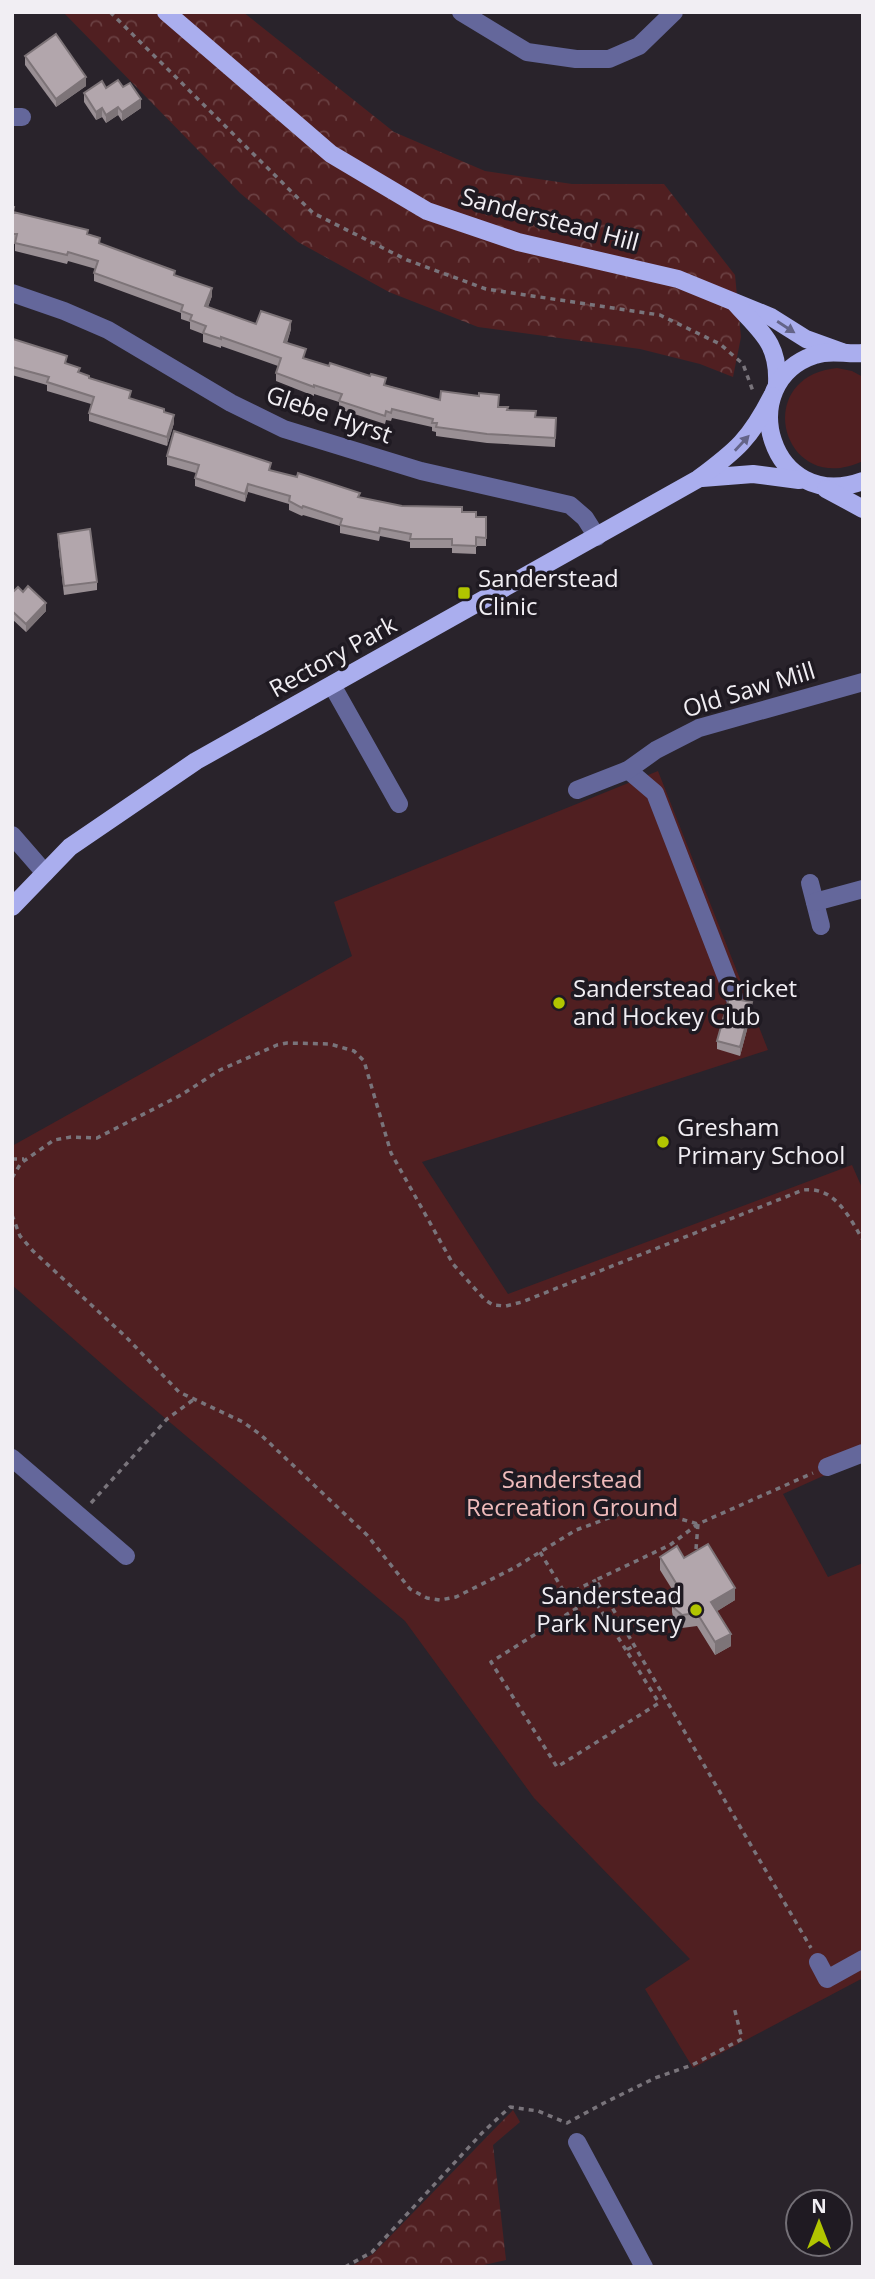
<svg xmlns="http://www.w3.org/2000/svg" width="875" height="2279" viewBox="0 0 875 2279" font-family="'Open Sans',sans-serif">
	<defs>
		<pattern id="forest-crowns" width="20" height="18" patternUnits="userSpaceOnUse" patternTransform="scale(1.75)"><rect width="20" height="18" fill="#501f21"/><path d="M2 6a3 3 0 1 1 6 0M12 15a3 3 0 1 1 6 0" fill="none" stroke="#6a4042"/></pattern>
	</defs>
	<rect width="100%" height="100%" fill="#29232b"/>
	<g fill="#501f21">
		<path d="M837 368 852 371 863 377V461C783 499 749 377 837 368Z"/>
		<path d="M658 771 768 1050 422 1162 508 1294 852 1165 863 1190V1458L783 1494 828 1577 863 1563V1978L693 2068 645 1989 690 1959 534 1798 405 1621 127 1386 12 1285V1146L352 956 334 902Z"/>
	</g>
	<g fill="url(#forest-crowns)">
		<path d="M66 12H243L394 132 485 171 572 184H664L735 275 741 337 733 377 700 364 640 349 478 327 389 292 298 242 240 193 64 13Z"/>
		<path d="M513 2110 520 2122 493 2145 506 2260 475 2267H350L373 2254Z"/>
	</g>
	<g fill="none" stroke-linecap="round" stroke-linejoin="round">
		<g stroke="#79747b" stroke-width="3.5" stroke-dasharray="5 5" stroke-linecap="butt">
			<path d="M110 12 313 213 407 260 486 289 660 315 720 344 743 364 754 394"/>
			<path d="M12 1159H24"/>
			<path d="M12 1178 21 1163 54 1140 71 1137 97 1138 181 1095 220 1070 277 1045 287 1043 330 1044 354 1051 364 1061 391 1153 453 1264 484 1299 493 1305 506 1306 522 1302 803 1190C835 1186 849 1217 863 1240"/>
			<path d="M12 1215 20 1236 33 1251 126 1337 179 1392 243 1422 261 1435 367 1535 410 1589 427 1598 440 1600 456 1597 514 1568 576 1530 625 1512 653 1511 698 1524"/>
			<path d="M91 1503 167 1419 193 1400"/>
			<path d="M698 1524 670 1545 596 1580 811 1948"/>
			<path d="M696 1549 698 1524 813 1473"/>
			<path d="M540 1552 566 1595 596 1580"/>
			<path d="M626 1650 593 1598 491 1662 557 1767 659 1703 626 1650 634 1646"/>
			<path d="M345 2267 372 2252 482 2133 510 2107 538 2111 567 2123 604 2103 655 2078 692 2065 742 2039 734 2007"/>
		</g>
		<g stroke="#64679b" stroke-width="18">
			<path d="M461 12 527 52 576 59H609L639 46 674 12"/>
			<path d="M12 117H22"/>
			<path d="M12 293 64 311 108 330 231 403 284 429 421 471 570 505 585 518 597 537"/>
			<path d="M332 685 399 804"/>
			<path d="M628 770 655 793 734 997"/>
			<path d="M577 790 628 770 656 750 699 728 863 682"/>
			<path d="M12 835 45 873"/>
			<path d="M810 883 821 926"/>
			<path d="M815 902 863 889"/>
			<path d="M12 1458 126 1556"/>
			<path d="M827 1467 863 1453"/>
			<path d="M818 1962 827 1979 863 1959"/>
			<path d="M577 2142 644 2267"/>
		</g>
		<g stroke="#aaaeee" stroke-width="18">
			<path d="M166 12 331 154 427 211 518 242 678 279 771 317 806 339 842 352"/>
			<path d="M736 304C761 332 779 343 777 384"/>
			<path d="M863 353C847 355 831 349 815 355 732 382 770 515 863 481"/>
			<path d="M702 478 753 474 799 480"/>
			<path d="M826 489 863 509"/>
			<path d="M12 907 70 847 196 761 698 479C737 450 750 439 772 396"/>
		</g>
	</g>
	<g fill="#998f94">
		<path d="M25 56 86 86 56 107 25 65Z"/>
		<path d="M123 87 141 108 122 121 118 115 106 123 102 117 96 120 84 102V93L106 88Z"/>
		<path d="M12 207 14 212 88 234 100 243 175 275 212 296 208 307 256 324 291 329 287 343 305 359 386 385 440 400 499 407 536 417 556 418 555 447 487 443 436 436V432L432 431V427L392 418 391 421 386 420 385 424 339 409V402L314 394V396L276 381V373L278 366 221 346V348L203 342V334L190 329V322L181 319V313L94 281V273L96 269 68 261 67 264 15 251V243H12Z"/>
		<path d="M12 336 13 340 67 363 80 373 131 399 164 412 174 423 167 446 89 421V413L91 404 47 391V385L12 375Z"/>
		<path d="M167 456 271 470 360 497 402 506 462 512 476 517H486V546H476V554L452 553V548H410V542L380 536 379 541 340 533V526L303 515 302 516 289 510V504L248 492 245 502 195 486V478L196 473 167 465Z"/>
		<path d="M58 534 97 582V590L64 595 58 542Z"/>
		<path d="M12 593 46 611 26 632 12 619Z"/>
		<path d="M752 1011 740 1056 717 1049V1041Z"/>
		<path d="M660 1557 684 1558 735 1600 717 1611 731 1646 715 1655 697 1626 682 1628 674 1621 672 1612V1600L675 1594 660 1570Z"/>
	</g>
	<g fill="#7d7478">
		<path d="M86 77V86L56 107V99Z"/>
		<path d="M141 99V108L122 121V112Z"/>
		<path d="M118 107V115L106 123V115Z"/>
		<path d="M102 108V117L96 120V112Z"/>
		<path d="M212 288V296L205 314V306Z"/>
		<path d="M291 321V329L284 350V342Z"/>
		<path d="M174 415V423L167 446V437Z"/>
		<path d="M248 484V492L245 502V494Z"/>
		<path d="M46 603V611L26 632V624Z"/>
		<path d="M752 1002V1011L740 1056V1047Z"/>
		<path d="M735 1588V1600L711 1615V1602Z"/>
		<path d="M731 1634V1646L715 1655V1642Z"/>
	</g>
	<g fill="#b2a6ac" stroke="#7d7478" stroke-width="2">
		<path d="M56 34 86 77 56 99 25 56Z"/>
		<path d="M118 80 123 87 130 83 141 99 122 112 118 107 106 115 102 108 96 112 84 93 102 81 106 88Z"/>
		<path d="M12 207H14L13 212 88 230 87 234 100 238 99 243 175 271 174 275 212 288 205 306 256 324 261 311 291 321 284 342 306 349 303 358 329 366 330 363 370 376 371 374 386 378 384 385 440 400 441 391 479 396V393L499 395 498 407H508L507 410 536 411 535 417 556 418 555 438 487 434 436 427 437 423H432L433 419 392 409 391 413 386 411 385 416 339 401 342 394 314 385V387L276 373 281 358 221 337V339L203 333 206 326 190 320 192 315 181 311 183 305 94 273 98 261 68 252 67 255 15 243 17 234H12Z"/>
		<path d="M12 336H13V339L67 356 65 363 80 368 78 372 89 376V378L131 391 129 398 164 409V412L174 415 167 437 89 413 94 397 47 382 49 377 12 367Z"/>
		<path d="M174 431 271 463 269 470 297 477 298 473 326 482 360 493 358 497 402 506 462 507V512H476V517H486V538L476 537V546L452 545V539H410L411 534 380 528 379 533 340 525 342 519 303 506 302 508 289 501 290 496 248 484 245 494 195 478 199 465 167 456Z"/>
		<path d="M90 529 97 582 64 586 58 534Z"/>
		<path d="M28 586 46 603 26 624 12 611V593L18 587 23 592Z"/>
		<path d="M729 998 752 1002 740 1047 717 1041Z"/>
		<path d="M708 1544 735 1588 711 1602 731 1634 715 1642 697 1613 682 1615 674 1608 672 1600 679 1588 660 1557 677 1546 684 1558Z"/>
	</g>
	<defs><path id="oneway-solid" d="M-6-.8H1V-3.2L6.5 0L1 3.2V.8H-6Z" transform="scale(1.75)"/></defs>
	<g fill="#646488">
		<use href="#oneway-solid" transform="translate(786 327) rotate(33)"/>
		<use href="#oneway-solid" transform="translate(742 443) rotate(-47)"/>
	</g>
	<g fill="#b1c500" stroke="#1f1a22" stroke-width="2.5">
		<rect x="457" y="586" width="14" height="14" rx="3.5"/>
		<circle cx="559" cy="1003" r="7"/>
		<circle cx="663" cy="1142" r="7"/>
		<circle cx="696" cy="1610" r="7"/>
	</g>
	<g text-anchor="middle" stroke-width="7" stroke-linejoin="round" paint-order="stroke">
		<g font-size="24" fill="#f1eef3" stroke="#1f1a22">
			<text transform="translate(550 220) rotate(15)" y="8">Sanderstead Hill</text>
			<text transform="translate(329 415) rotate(19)" y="8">Glebe Hyrst</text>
			<text transform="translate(333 657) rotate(-29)" y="8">Rectory Park</text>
			<text transform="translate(749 690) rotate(-17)" y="8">Old Saw Mill</text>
		</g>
		<g font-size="24" fill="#f1eef3" stroke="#1f1a22" text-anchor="start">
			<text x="478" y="587">Sanderstead<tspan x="478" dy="28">Clinic</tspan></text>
			<text x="573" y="997">Sanderstead Cricket<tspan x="573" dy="28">and Hockey Club</tspan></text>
			<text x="677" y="1136">Gresham<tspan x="677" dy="28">Primary School</tspan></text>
			<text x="682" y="1604" text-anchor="end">Sanderstead<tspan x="682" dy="28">Park Nursery</tspan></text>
		</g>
		<g font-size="24" fill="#efbbbb" stroke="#1f1a22">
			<text x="572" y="1488">Sanderstead<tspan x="572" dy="28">Recreation Ground</tspan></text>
		</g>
	</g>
	<rect width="875" height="2279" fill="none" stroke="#f1eef3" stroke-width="28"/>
	<g transform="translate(819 2223)"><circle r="33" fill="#1f1a22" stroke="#736f76" stroke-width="2"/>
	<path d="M0-5L12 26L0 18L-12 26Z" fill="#b1c500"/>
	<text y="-10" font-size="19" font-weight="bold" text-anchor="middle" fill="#f1eef3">N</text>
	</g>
</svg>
